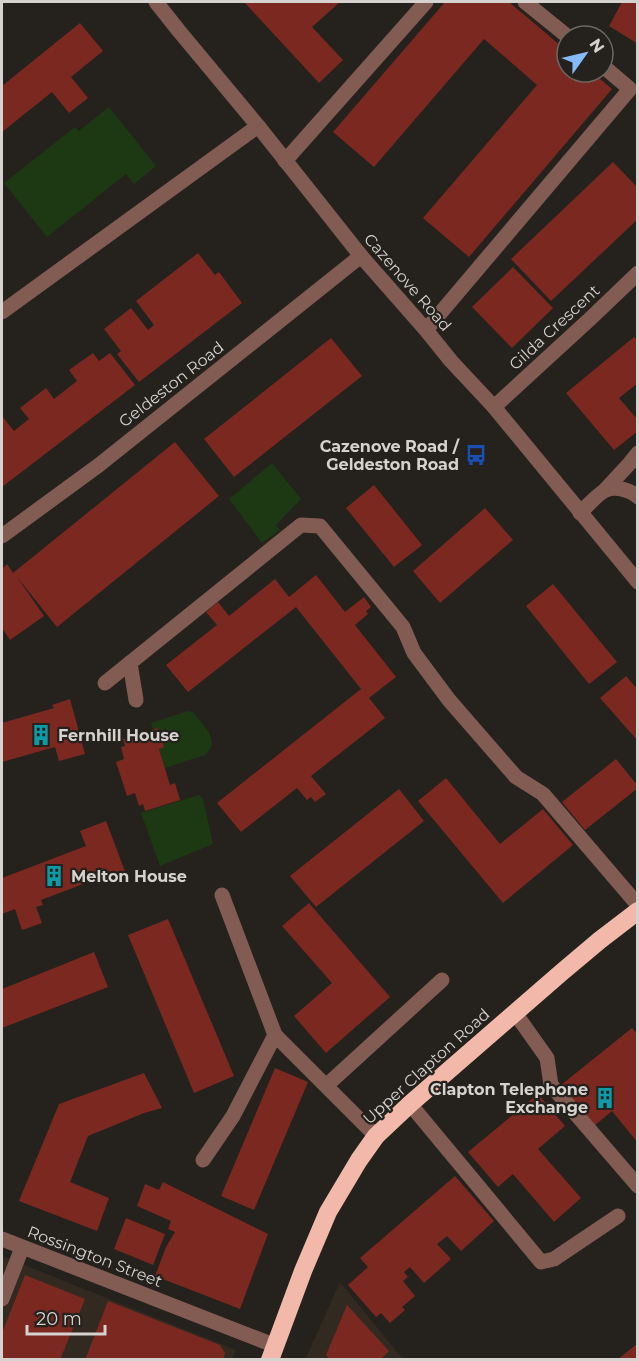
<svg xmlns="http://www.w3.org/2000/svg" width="639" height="1361" viewBox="0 0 639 1361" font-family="Montserrat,sans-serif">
	<rect width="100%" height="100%" fill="#25211d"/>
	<g fill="#322921">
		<path d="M2 1256 236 1350 232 1359H2Z"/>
		<path d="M340 1282 403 1359 305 1360Z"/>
	</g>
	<g fill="#1c3913">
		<path d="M109 107 156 166 134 184 126 174 47 237 4 183 75 127 79 131Z"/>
		<path d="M272 463 301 499 276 525 280 530 262 543 229 499Z"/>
		<path d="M188 711 193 712C203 725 222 741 205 755L165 768 159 749 164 747 158 728 153 729 151 723Z"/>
		<path d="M199 795 203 799 213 844 160 866 141 813Z"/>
	</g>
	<g fill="#7b2820">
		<path d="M244 2H340L312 27 343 60 319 83Z"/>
		<path d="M445 2H509L567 51V72H592L612 89 469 257 423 218 537 85 484 39 374 167 333 132Z"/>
		<path d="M622 2H638V44L609 26Z"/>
		<path d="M80 23 103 51 71 77 88 98 69 113 52 92 2 132V86Z"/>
		<path d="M613 162 638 188V219L551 301 511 259Z"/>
		<path d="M198 253 215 275 219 272 242 303 139 382 117 354 121 351 104 329 131 308 148 330 154 325 136 301Z"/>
		<path d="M513 267 553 308 512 348 472 307Z"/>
		<path d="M634 337 638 341V383L619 398 638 420V431L614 450 566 393Z"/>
		<path d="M331 338 362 376 234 477 204 439Z"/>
		<path d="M93 353 99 361 110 353 135 385 2 487V416L14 431 29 419 20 408 46 388 54 399 77 381 69 370Z"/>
		<path d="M175 442 219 496 57 627 17 577 44 616 10 640 2 628V569L7 564 13 573Z"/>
		<path d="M374 485 422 545 394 567 346 508Z"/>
		<path d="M485 508 513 540 440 603 413 571Z"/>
		<path d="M316 575 345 612 364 597 371 607 366 611 368 614 355 625 396 677 369 698 385 718 311 776 326 794 315 802 311 797 307 800 297 788 241 832 217 803 361 689 296 607 188 692 166 665 217 625 206 612 218 602 229 616 275 579 289 597Z"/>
		<path d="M553 584 617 662 589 684 526 606Z"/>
		<path d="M626 676 638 690V741L600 698Z"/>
		<path d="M70 699 85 754 59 761 55 747 2 762V723L54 708 52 705Z"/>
		<path d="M158 728 164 747 159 749 170 785 175 783 180 800 145 811 143 804 139 806 135 793 127 796 116 762 124 759 121 747 125 746 123 739Z"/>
		<path d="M616 759 638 786V788L585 830 562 802Z"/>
		<path d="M446 778 500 844 543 809 573 845 503 903 418 801Z"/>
		<path d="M399 789 424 821 316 907 290 876Z"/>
		<path d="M106 821 126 874 109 880 107 875 41 900 43 905 36 907 42 923 22 930 15 909 2 914V878L86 846 80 831Z"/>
		<path d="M309 903 390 997 326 1053 294 1016 332 983 282 926Z"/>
		<path d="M168 919 234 1076 194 1093 128 935Z"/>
		<path d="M94 952 108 987 2 1028V989Z"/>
		<path d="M632 1028 638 1035V1143L612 1111 594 1126 561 1085Z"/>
		<path d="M275 1068 308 1082 254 1210 221 1196Z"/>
		<path d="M144 1073 162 1108 144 1113 88 1136 70 1182 109 1198 97 1231 19 1201 59 1104Z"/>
		<path d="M538 1094 565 1126 538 1149 581 1198 554 1222 513 1174 498 1187 468 1152Z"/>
		<path d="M455 1176 494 1221 461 1251 447 1236 437 1244 451 1259 424 1283 410 1267 404 1272 408 1277 403 1281 415 1296 402 1307 405 1310 390 1323 381 1313 376 1317 348 1285 368 1267 360 1258Z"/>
		<path d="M163 1182 268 1234 240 1309 155 1276 166 1247 175 1232 168 1229 171 1221 137 1206 145 1184 159 1190Z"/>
		<path d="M126 1218 165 1234 153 1265 114 1249Z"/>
		<path d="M25 1275 85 1299 60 1360H2V1333Z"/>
		<path d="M108 1301 220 1345 225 1353 223 1360H85Z"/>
		<path d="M347 1305 389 1351 380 1360H330L326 1355Z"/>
		<path d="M638 1343V1360H617Z"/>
	</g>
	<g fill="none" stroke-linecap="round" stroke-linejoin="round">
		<g stroke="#825c53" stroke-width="15">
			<path d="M156 2 179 31 258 126 361 256 426 330 451 361 494 407 638 582"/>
			<path d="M525 2 567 36"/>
			<path d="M285 161 426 2"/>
			<path d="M2 312 258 126"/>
			<path d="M426 330 630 89 603 66"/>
			<path d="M494 407 591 318 638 273"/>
			<path d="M605 490 630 463 638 453"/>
			<path d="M580 513C585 508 600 492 606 490 616 486 631 490 638 497"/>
			<path d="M2 536 99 465 361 256"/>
			<path d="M130 663 136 700"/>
			<path d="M105 683 301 525 320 526 403 627 414 653 449 700 516 777 543 794 638 905"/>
			<path d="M222 895 275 1035 376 1136"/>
			<path d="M515 1013 547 1058 551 1085 638 1186"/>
			<path d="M327 1085 442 980"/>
			<path d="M410 1104 541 1262 554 1259 618 1216"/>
			<path d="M203 1160 233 1116 275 1035"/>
			<path d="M2 1239 276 1346"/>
			<path d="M2 1299 22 1248"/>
		</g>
		<path stroke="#f2b9ab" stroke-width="18" d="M270 1360 303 1271 328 1212 359 1160 376 1136 410 1104 562 972 600 940 638 911"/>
	</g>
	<defs>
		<symbol id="bus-bare" viewBox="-9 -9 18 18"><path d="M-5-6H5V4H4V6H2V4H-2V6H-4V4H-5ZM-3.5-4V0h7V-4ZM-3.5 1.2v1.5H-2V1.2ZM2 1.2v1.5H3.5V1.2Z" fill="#1a4fb4" stroke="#25211d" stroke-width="2.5" paint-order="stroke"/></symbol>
		<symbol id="building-bare" viewBox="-9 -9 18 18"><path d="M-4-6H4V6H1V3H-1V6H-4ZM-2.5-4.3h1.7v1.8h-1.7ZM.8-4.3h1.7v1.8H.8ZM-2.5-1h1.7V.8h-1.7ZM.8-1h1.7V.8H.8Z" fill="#0f9aa8" stroke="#25211d" stroke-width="2.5" paint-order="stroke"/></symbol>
	</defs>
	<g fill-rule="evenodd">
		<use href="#bus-bare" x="461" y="440" width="30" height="30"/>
		<use href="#building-bare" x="26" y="720" width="30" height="30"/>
		<use href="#building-bare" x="39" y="861" width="30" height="30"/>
		<use href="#building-bare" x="590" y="1083" width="30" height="30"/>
	</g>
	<g text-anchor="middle" stroke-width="4.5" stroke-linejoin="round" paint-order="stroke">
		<g font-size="16" fill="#d5d2cf" stroke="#25211d">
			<text transform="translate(408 282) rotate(49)" y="6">Cazenove Road</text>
			<text transform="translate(554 327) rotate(-43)" y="6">Gilda Crescent</text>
			<text transform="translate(171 384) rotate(-38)" y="6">Geldeston Road</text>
			<text transform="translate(426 1066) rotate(-42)" y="6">Upper Clapton Road</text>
			<text transform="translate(95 1256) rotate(21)" y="6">Rossington Street</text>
		</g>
		<g font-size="16" font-weight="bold" fill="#d5d2cf" stroke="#25211d" text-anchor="end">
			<text x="459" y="452">Cazenove Road /<tspan x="459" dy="18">Geldeston Road</tspan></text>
			<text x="58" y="741" text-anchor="start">Fernhill House</text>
			<text x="71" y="882" text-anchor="start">Melton House</text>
			<text x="588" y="1095">Clapton Telephone<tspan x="588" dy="18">Exchange</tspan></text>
		</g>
	</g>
	<rect width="639" height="1361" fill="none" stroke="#d5d2cf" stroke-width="6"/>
	<g transform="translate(585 54) rotate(56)"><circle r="28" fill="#25211d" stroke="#6b6864" stroke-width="1.5"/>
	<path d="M0-4.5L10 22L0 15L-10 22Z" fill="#86bbfb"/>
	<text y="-9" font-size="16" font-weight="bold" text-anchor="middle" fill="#d5d2cf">N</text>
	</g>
	<path d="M27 1325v9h78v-9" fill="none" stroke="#d5d2cf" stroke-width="3"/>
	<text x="36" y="1325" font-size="18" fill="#d5d2cf" stroke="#25211d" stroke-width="4.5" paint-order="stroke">20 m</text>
</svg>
